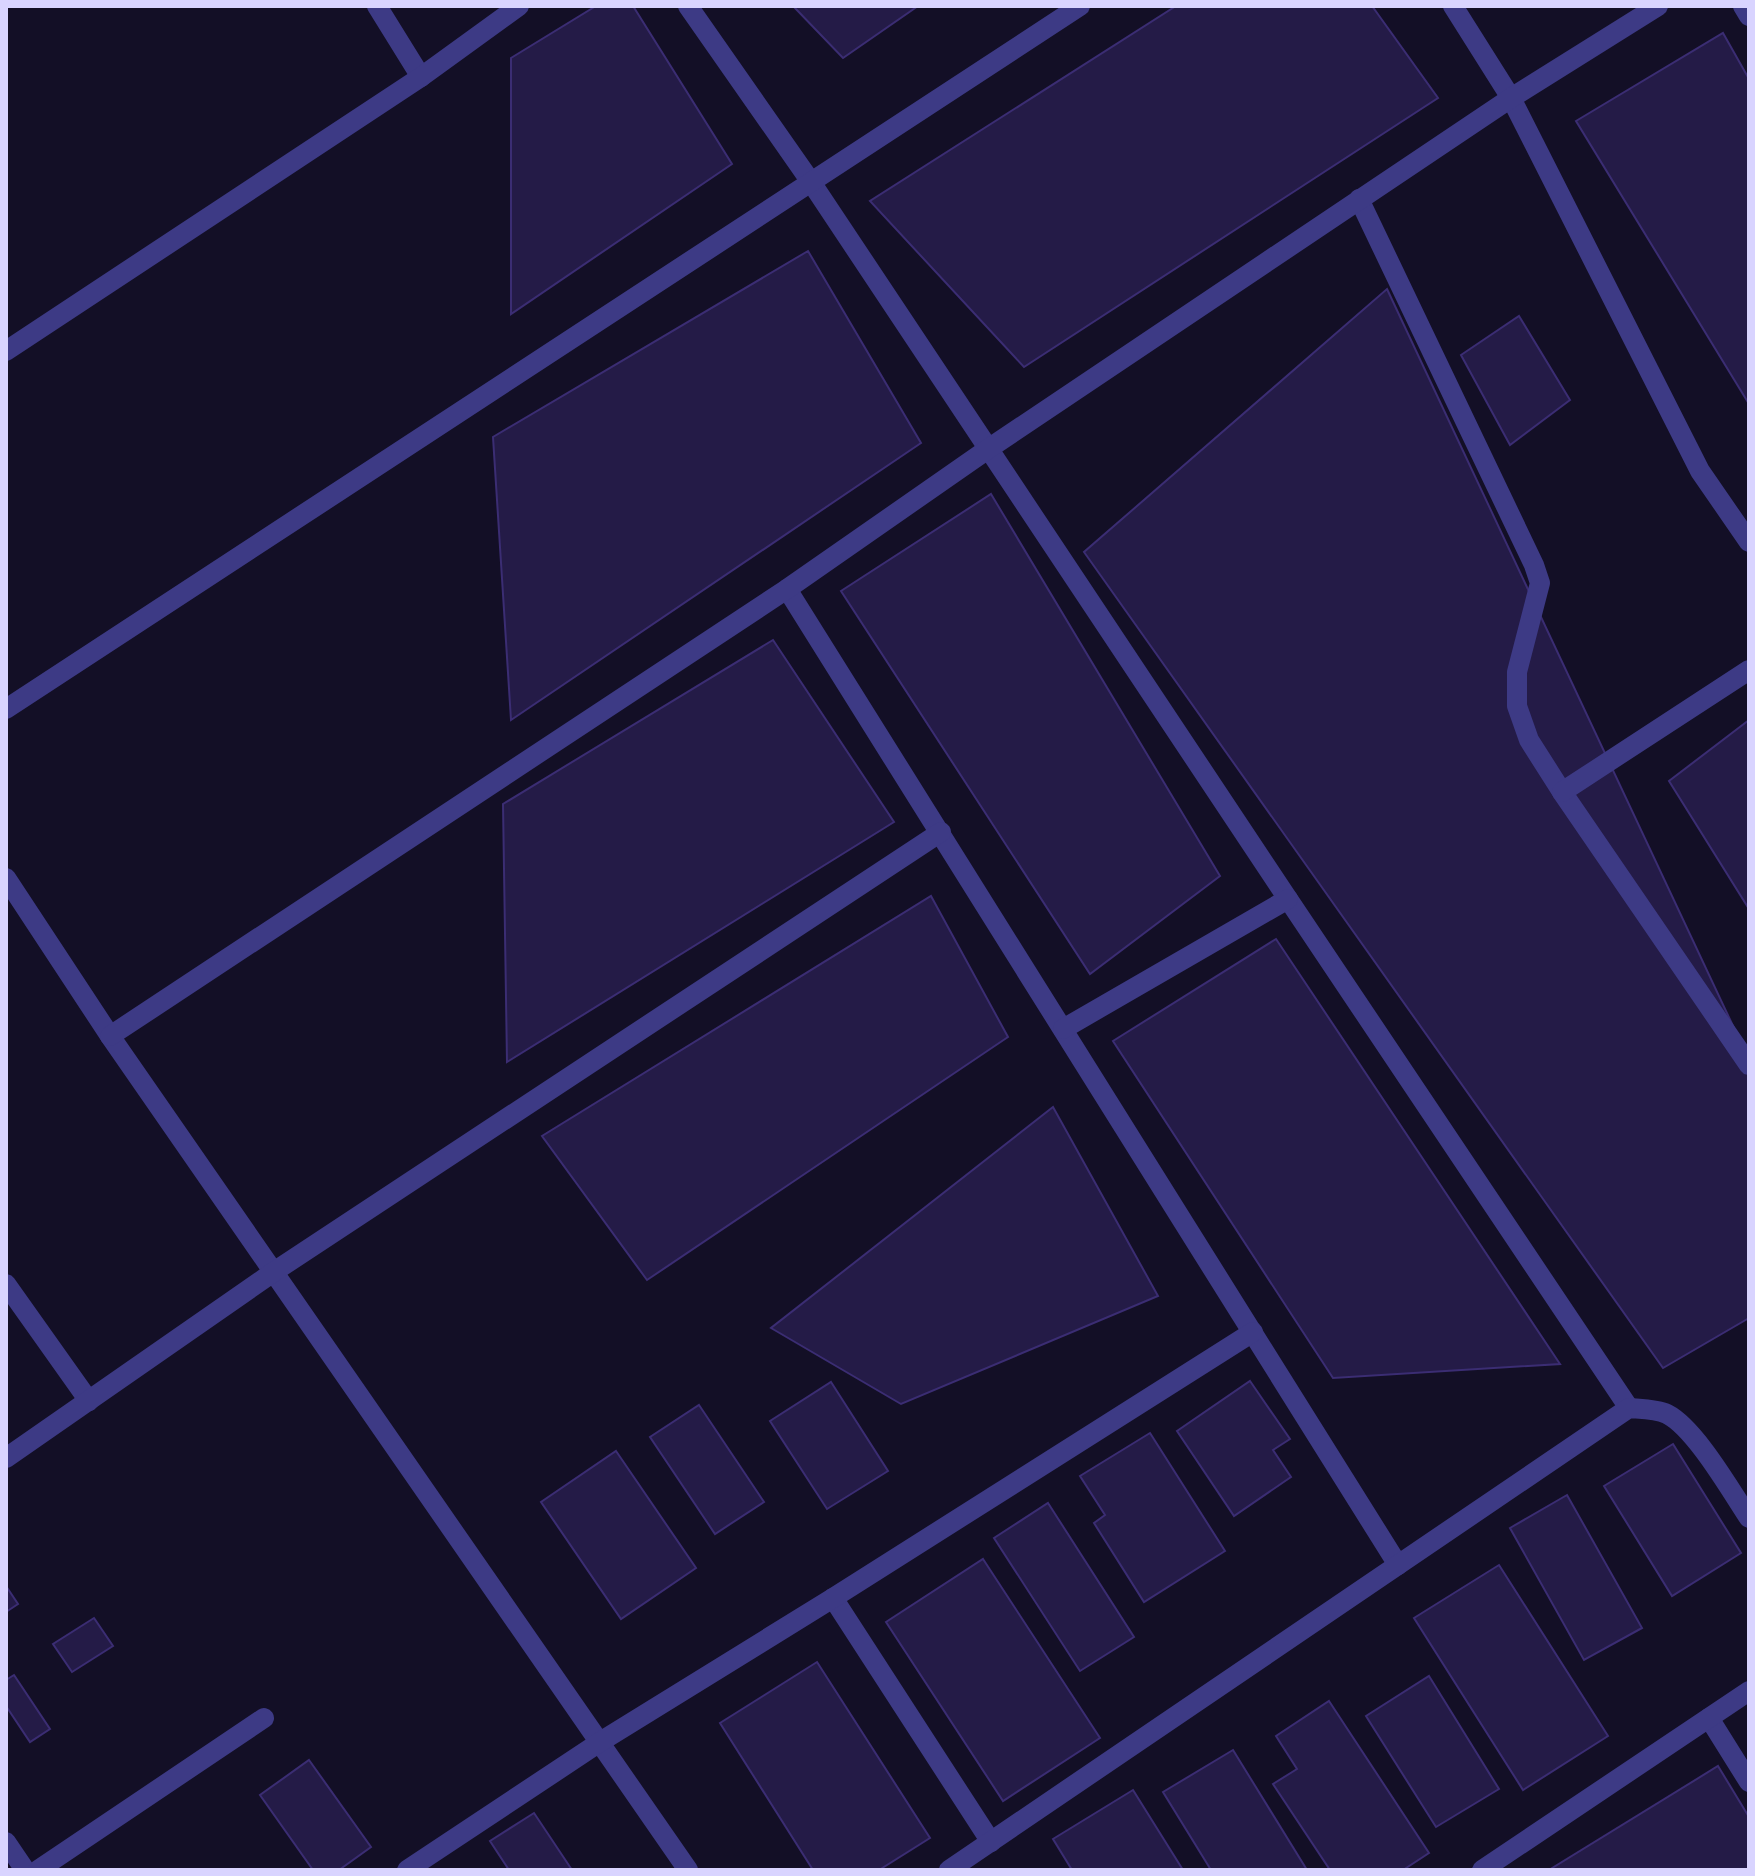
<svg xmlns="http://www.w3.org/2000/svg" width="1755" height="1876" viewBox="0 0 1755 1876" font-family="'Sofia Sans Condensed',sans-serif">
	<rect width="100%" height="100%" fill="#130f26"/>
	<g fill="#241b47" stroke="#3b2d73" stroke-width="2">
		<path d="M596 6H633L732 164 511 314V58Z"/>
		<path d="M793 6H918L843 58Z"/>
		<path d="M1176 6H1372L1438 98 1024 367 870 201Z"/>
		<path d="M1723 33 1749 79V404L1576 121Z"/>
		<path d="M808 251 921 443 511 720 493 437Z"/>
		<path d="M1387 289 1749 1060V1318L1663 1368 1084 552Z"/>
		<path d="M1519 316 1570 400 1510 445 1461 355Z"/>
		<path d="M991 494 1220 876 1090 974 841 591Z"/>
		<path d="M773 640 894 822 507 1062 503 804Z"/>
		<path d="M1749 720V909L1669 781Z"/>
		<path d="M931 896 1008 1037 647 1280 542 1136Z"/>
		<path d="M1276 939 1560 1364 1333 1378 1113 1041Z"/>
		<path d="M1053 1107 1158 1296 901 1404 771 1328Z"/>
		<path d="M1250 1381 1290 1439 1273 1450 1291 1477 1234 1516 1177 1431Z"/>
		<path d="M831 1382 888 1471 827 1509 770 1421Z"/>
		<path d="M699 1405 764 1502 715 1534 650 1437Z"/>
		<path d="M1150 1433 1225 1551 1144 1602 1094 1523 1105 1515 1080 1476Z"/>
		<path d="M1673 1444 1741 1553 1672 1596 1604 1486Z"/>
		<path d="M616 1451 696 1568 621 1619 541 1502Z"/>
		<path d="M1567 1495 1642 1628 1584 1660 1510 1528Z"/>
		<path d="M1048 1503 1134 1637 1080 1671 994 1538Z"/>
		<path d="M983 1559 1100 1738 1003 1801 886 1622Z"/>
		<path d="M1499 1565 1608 1736 1523 1790 1414 1618Z"/>
		<path d="M6 1586 18 1604 6 1612Z"/>
		<path d="M94 1618 113 1646 72 1672 53 1644Z"/>
		<path d="M817 1662 930 1838 879 1870H813L720 1723Z"/>
		<path d="M14 1675 50 1729 30 1742 6 1706V1680Z"/>
		<path d="M1429 1676 1499 1789 1436 1827 1366 1716Z"/>
		<path d="M1329 1701 1429 1853 1403 1870H1330L1273 1784 1297 1769 1276 1736Z"/>
		<path d="M1233 1750 1307 1870H1211L1163 1792Z"/>
		<path d="M309 1760 371 1847 339 1870H313L260 1795Z"/>
		<path d="M1718 1766 1749 1817V1870H1549Z"/>
		<path d="M1133 1790 1183 1870H1072L1053 1839Z"/>
		<path d="M534 1813 572 1870H509L490 1841Z"/>
	</g>
	<g fill="none" stroke-linecap="round" stroke-linejoin="round">
		<g stroke="#3d3a85" stroke-width="20">
			<path d="M377 6 421 77"/>
			<path d="M688 6 811 182 1288 899 1629 1408"/>
			<path d="M1453 6 1511 98 1700 471 1749 542"/>
			<path d="M1743 6 1749 16"/>
			<path d="M1359 199 1534 565 1540 583 1517 672V706L1529 740 1562 792 1749 1065"/>
			<path d="M6 351 421 77 519 6"/>
			<path d="M787 589 1398 1565"/>
			<path d="M6 709 1080 6"/>
			<path d="M1562 792 1749 670"/>
			<path d="M6 878 110 1036 688 1870"/>
			<path d="M1063 1029 1288 899"/>
			<path d="M110 1036 787 589 988 449 1511 98 1658 6"/>
			<path d="M6 1284 89 1401"/>
			<path d="M6 1458 275 1271 941 832"/>
			<path d="M833 1598 991 1842"/>
			<path d="M1709 1718 1749 1782"/>
			<path d="M6 1842 25 1870"/>
			<path d="M38 1870 264 1718"/>
			<path d="M407 1870 600 1742 833 1598 1253 1332"/>
			<path d="M949 1870 1629 1408C1641 1409 1657 1409 1667 1414 1695 1428 1731 1491 1749 1518"/>
			<path d="M1482 1870 1749 1691"/>
		</g>
	</g>
	<rect width="1755" height="1876" fill="none" stroke="#d9d4ff" stroke-width="16"/>
</svg>
